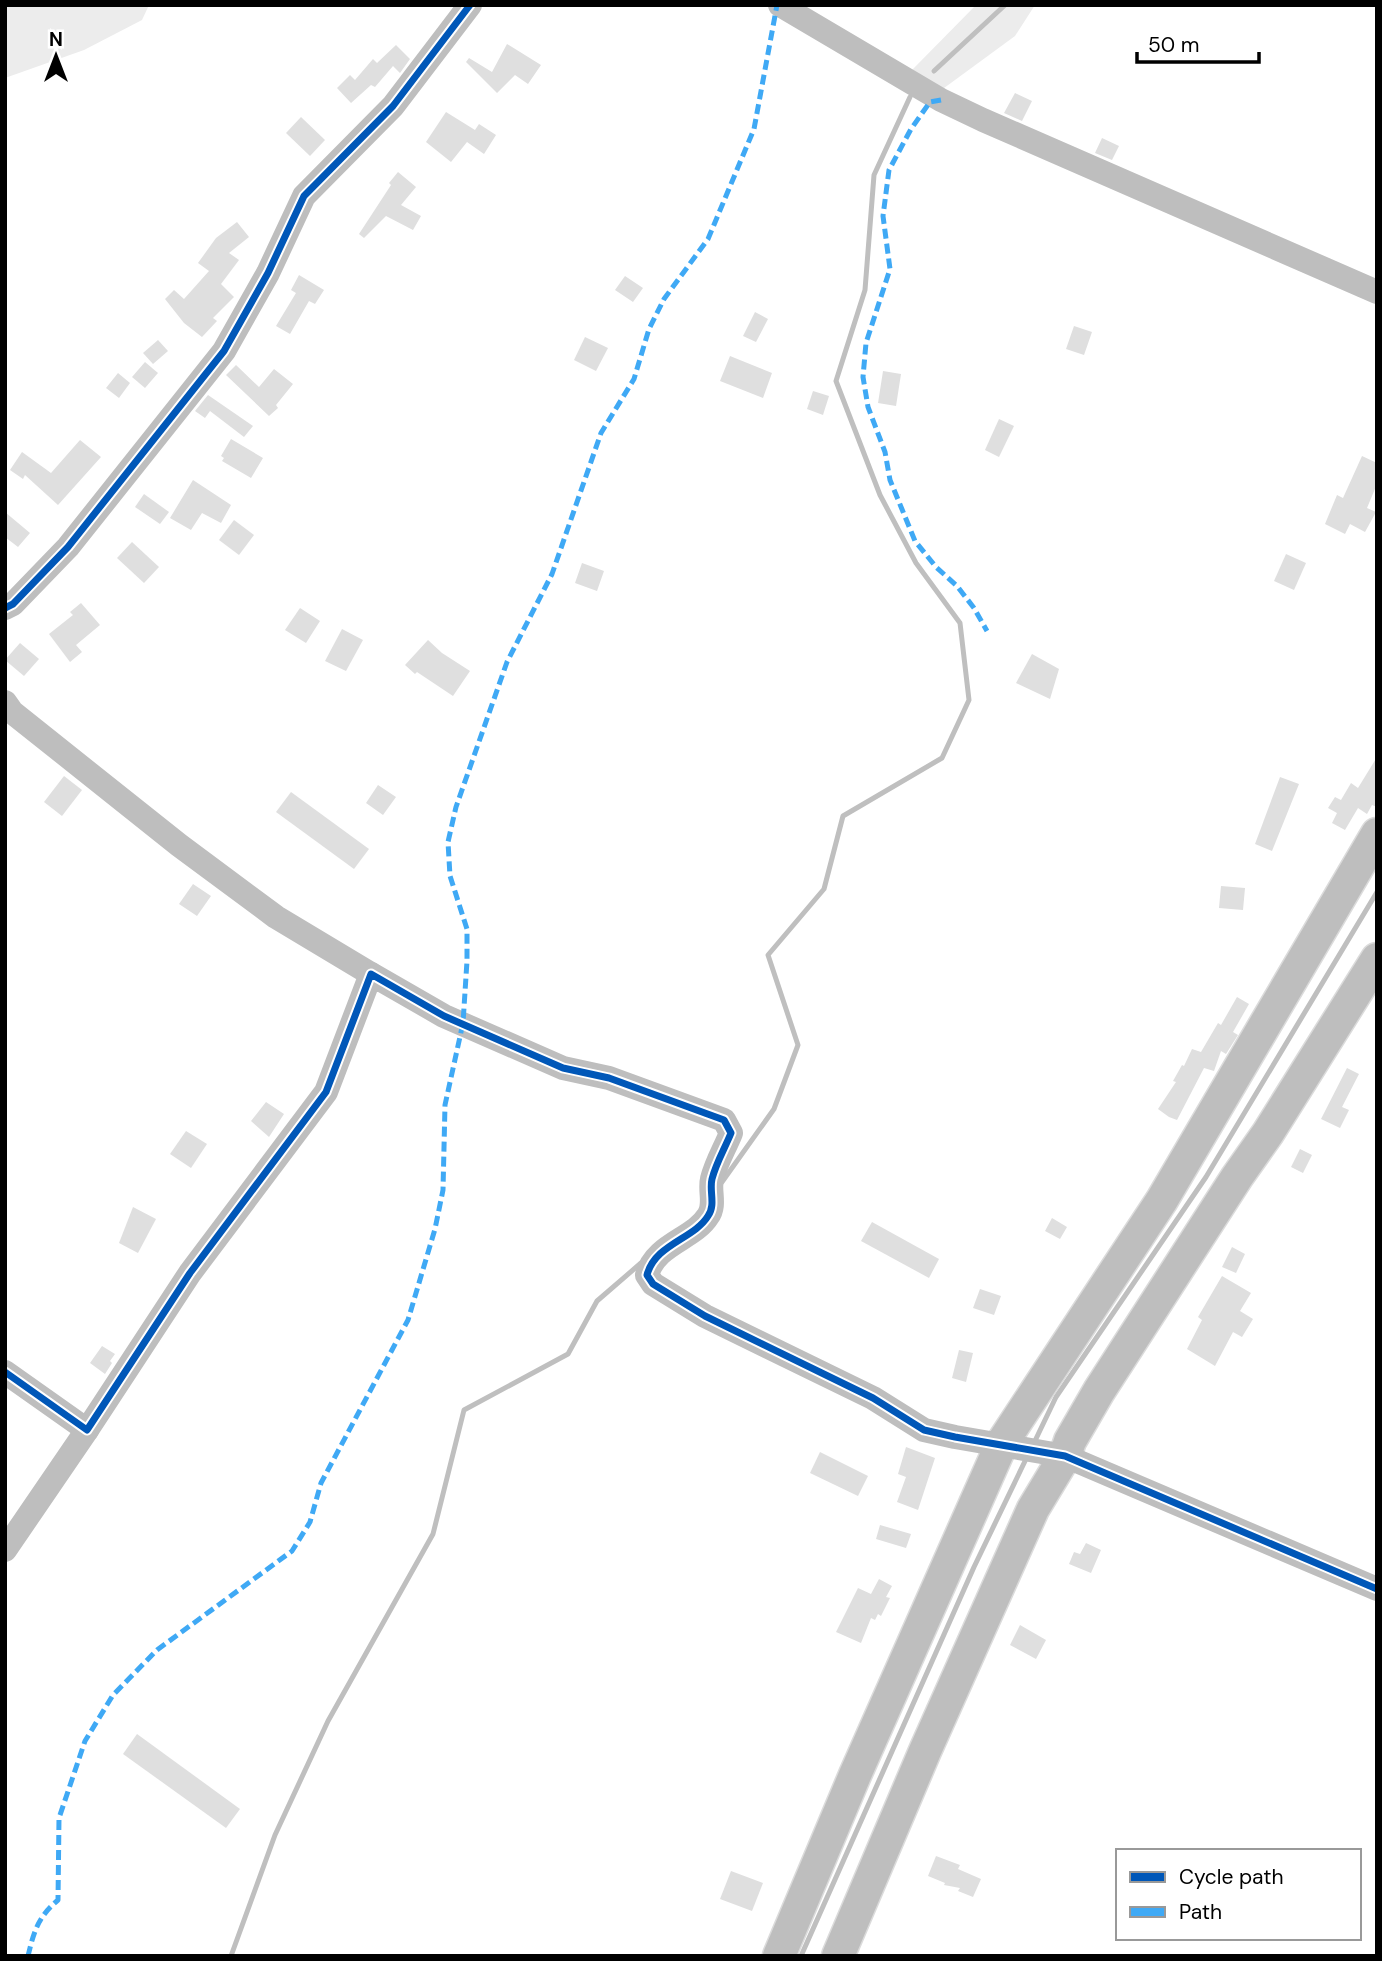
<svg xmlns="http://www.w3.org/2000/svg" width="1382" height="1961" viewBox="0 0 1382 1961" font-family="'DM Sans',sans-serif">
	<rect width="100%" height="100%" fill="#fff"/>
	<g fill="#ececec">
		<path d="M5 5H149L142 20 84 50 5 78Z"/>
		<path d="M976 5H1035L1015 36 940 91 912 70Z"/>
	</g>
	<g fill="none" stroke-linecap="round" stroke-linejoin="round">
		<g stroke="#bfbfbf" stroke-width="5">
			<path d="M934 71 1005 5"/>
			<path d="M722 1182 774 1109 798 1045 768 955 824 889 843 816 942 758 969 700 960 623 916 563 880 495 836 381 865 290 874 175 910 97"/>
			<path d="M1033 1445 1056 1397 1206 1177 1377 892"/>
			<path d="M231 1956 275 1835 328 1721 433 1534 464 1410 568 1354 597 1301 641 1263"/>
			<path d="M801 1956 974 1567 1027 1457"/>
		</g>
	</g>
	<g fill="#dfdfdf">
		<path d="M507 44 541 65 528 84 515 75 497 93 466 62 469 58 492 72Z"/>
		<path d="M396 45 410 59 400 73 393 66 375 87 371 85 351 103 337 88 350 75 355 80 373 59 377 63Z"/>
		<path d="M1015 93 1032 101 1022 121 1004 113Z"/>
		<path d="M446 112 475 130 479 124 496 135 484 154 467 142 451 162 426 142Z"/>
		<path d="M301 117 325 140 310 156 286 133Z"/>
		<path d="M1102 138 1119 146 1112 160 1095 153Z"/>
		<path d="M398 172 416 187 401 205 421 216 413 230 386 216 364 238 359 234 391 185 389 183Z"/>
		<path d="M237 222 249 237 229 253 239 260 221 284 234 297 213 318 217 321 202 337 184 323 165 299 174 290 184 299 209 271 198 263 216 238Z"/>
		<path d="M299 275 324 290 315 304 309 301 290 334 276 326 296 293 291 290Z"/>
		<path d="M625 276 643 288 633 302 615 290Z"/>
		<path d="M755 312 768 319 756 342 743 336Z"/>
		<path d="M1074 326 1092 332 1084 355 1066 349Z"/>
		<path d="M585 337 608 348 596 371 574 360Z"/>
		<path d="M158 340 168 351 153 364 143 353Z"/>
		<path d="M730 356 772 373 763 398 720 381Z"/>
		<path d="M145 362 158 373 145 388 132 377Z"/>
		<path d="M236 365 259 387 274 369 293 384 276 405 278 408 269 416 226 375Z"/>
		<path d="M883 371 901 374 896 406 878 403Z"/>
		<path d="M118 373 130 383 119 398 106 388Z"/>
		<path d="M813 391 829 396 823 415 807 409Z"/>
		<path d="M208 395 253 426 244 437 210 411 205 418 195 411Z"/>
		<path d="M999 419 1014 426 999 457 985 450Z"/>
		<path d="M231 439 263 458 251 478 222 461 224 458 221 456Z"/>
		<path d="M80 440 101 457 58 505 25 475 23 479 10 470 22 452 51 473Z"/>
		<path d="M1362 456 1377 463V484L1367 508 1376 512 1365 532 1350 524 1345 534 1325 524 1337 495 1343 498Z"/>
		<path d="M193 480 231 505 221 523 202 513 191 530 170 518Z"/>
		<path d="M144 494 169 512 160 524 135 507Z"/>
		<path d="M5 512 30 533 18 547 5 537Z"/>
		<path d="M234 520 254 535 239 555 219 540Z"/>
		<path d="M132 542 159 567 144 583 117 558Z"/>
		<path d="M1286 554 1306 563 1294 590 1274 581Z"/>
		<path d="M582 563 604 571 597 591 575 583Z"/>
		<path d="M81 603 100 625 76 645 82 652 70 662 49 634 73 615 70 612Z"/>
		<path d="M300 608 320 621 306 643 285 630Z"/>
		<path d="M342 629 363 640 346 671 325 661Z"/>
		<path d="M428 640 442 653 470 671 453 696 417 672 415 674 405 665Z"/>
		<path d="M20 643 39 659 24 676 5 660Z"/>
		<path d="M1032 654 1059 669 1050 699 1016 683Z"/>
		<path d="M1377 757V807L1372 805 1367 814 1358 808 1345 830 1332 823 1337 813 1328 808 1335 797 1341 800 1351 783 1358 788Z"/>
		<path d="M64 776 82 790 62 816 44 802Z"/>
		<path d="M1280 777 1299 784 1272 851 1255 844Z"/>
		<path d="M378 785 396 797 383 815 366 803Z"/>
		<path d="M291 792 369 849 354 869 276 812Z"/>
		<path d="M193 884 211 896 197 916 179 904Z"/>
		<path d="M1221 886 1245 888 1243 910 1219 908Z"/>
		<path d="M1237 997 1249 1004 1233 1032 1238 1035 1226 1054 1221 1051 1214 1071 1204 1068 1177 1120 1169 1117 1158 1109 1176 1082 1173 1081 1182 1065 1184 1066 1192 1049 1201 1052 1218 1023 1221 1025Z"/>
		<path d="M1347 1068 1359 1074 1342 1107 1349 1110 1340 1128 1321 1119Z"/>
		<path d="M266 1102 284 1114 269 1137 251 1121Z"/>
		<path d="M186 1131 207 1144 191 1168 170 1154Z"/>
		<path d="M1300 1149 1312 1155 1303 1173 1291 1167Z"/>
		<path d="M133 1207 156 1219 138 1253 119 1243Z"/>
		<path d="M1052 1218 1067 1227 1060 1239 1045 1231Z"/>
		<path d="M872 1222 939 1259 929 1278 861 1241Z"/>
		<path d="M1232 1247 1245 1254 1236 1273 1222 1267Z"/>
		<path d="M1222 1276 1251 1293 1240 1311 1253 1319 1242 1337 1233 1332 1215 1366 1187 1349 1202 1320 1198 1317Z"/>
		<path d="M980 1289 1001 1296 994 1315 973 1308Z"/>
		<path d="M102 1346 115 1354 110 1361 112 1363 105 1374 90 1363Z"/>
		<path d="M959 1350 973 1353 966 1382 952 1378Z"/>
		<path d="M906 1447 935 1458 918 1510 897 1502 906 1477 898 1474Z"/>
		<path d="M820 1452 868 1476 858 1496 810 1473Z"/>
		<path d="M880 1525 911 1534 906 1548 876 1539Z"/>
		<path d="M1086 1543 1101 1550 1091 1573 1069 1564 1074 1552 1080 1554Z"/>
		<path d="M879 1579 892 1586 886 1597 890 1598 881 1616 878 1614 875 1620 871 1618 861 1643 836 1632 858 1588 871 1594Z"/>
		<path d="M1020 1625 1046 1640 1036 1659 1010 1645Z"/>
		<path d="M137 1734 240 1809 226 1828 123 1754Z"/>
		<path d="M936 1856 960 1865 958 1869 981 1879 973 1897 958 1891 960 1888 944 1885 945 1883 928 1876Z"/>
		<path d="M731 1871 763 1883 752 1911 720 1899Z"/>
	</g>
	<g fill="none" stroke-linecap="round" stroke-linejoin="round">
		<defs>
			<g id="major">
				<path d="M779 1956 855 1775 1002 1443 1162 1200 1377 834"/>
				<path d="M838 1956 925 1751 1033 1509 1065 1456 1070 1441 1099 1391 1237 1177 1268 1133 1377 959"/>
			</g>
		</defs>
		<use href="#major" stroke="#dbdbdb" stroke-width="35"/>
		<g stroke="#bebebe" stroke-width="24">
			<path d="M780 5 941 100 983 120 1377 292"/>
			<path d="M5 608 13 604 68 547 224 351 268 273 304 196 393 106 470 5"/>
			<path d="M5 702 12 712 179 845 276 917 371 974"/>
			<path d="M5 1372 87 1430 190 1273 326 1092 371 974 444 1016 563 1068 609 1078 724 1120 731 1133C725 1148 716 1163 712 1179 709 1191 716 1205 708 1216 694 1239 655 1244 647 1275L653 1284 705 1316 873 1398 924 1430 955 1437 1065 1456 1377 1589"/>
			<path d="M5 1550 87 1430"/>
		</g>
		<use href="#major" stroke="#bebebe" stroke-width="32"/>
		<g stroke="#3fa9f5" stroke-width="5" stroke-dasharray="10 5" stroke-linecap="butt">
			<path d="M941 100 930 102 911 129 889 170 883 216 890 269 866 343 863 377 868 407 885 452 890 480 915 541 936 567 957 586 974 608 987 631"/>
			<path d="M28 1956C34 1931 38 1917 58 1900L59 1818 85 1741 113 1695 157 1650 292 1551 310 1522 321 1483 408 1320 435 1229 443 1190 445 1105 463 1023 467 961V929L450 876 448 842 456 807 507 662 552 574 601 433 634 379 649 329 664 299 708 239 754 129 777 5"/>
		</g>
		<defs>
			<g id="cycleway">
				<path d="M5 608 13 604 68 547 224 351 268 273 304 196 393 106 470 5"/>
				<path d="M5 1372 87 1430 190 1273 326 1092 371 974 444 1016 563 1068 609 1078 724 1120 731 1133C725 1148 716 1163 712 1179 709 1191 716 1205 708 1216 694 1239 655 1244 647 1275L653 1284 705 1316 873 1398 924 1430 955 1437 1065 1456 1377 1589"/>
			</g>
		</defs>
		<use href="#cycleway" stroke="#fff" stroke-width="11"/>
		<use href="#cycleway" stroke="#0057b8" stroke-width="7"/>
	</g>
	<rect width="1382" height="1961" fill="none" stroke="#000000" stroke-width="14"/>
	<rect x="1116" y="1849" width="245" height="91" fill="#ffffff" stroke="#999999" stroke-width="2"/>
	<rect x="1130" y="1872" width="35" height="10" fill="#0057b8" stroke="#999999" stroke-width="2"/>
	<text x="1179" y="1884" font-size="21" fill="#000000">Cycle path</text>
	<rect x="1130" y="1907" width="35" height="10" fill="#3fa9f5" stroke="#999999" stroke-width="2"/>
	<text x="1179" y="1919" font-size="21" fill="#000000">Path</text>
	<g transform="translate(56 56)" stroke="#ffffff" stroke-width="5" paint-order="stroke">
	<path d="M0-5L12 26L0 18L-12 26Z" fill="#000000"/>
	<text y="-10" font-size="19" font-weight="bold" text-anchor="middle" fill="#000000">N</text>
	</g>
	<path d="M1137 52v10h122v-10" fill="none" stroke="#000000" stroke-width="3.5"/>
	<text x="1148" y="52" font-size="21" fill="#000000" stroke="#ffffff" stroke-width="5" paint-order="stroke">50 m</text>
</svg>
